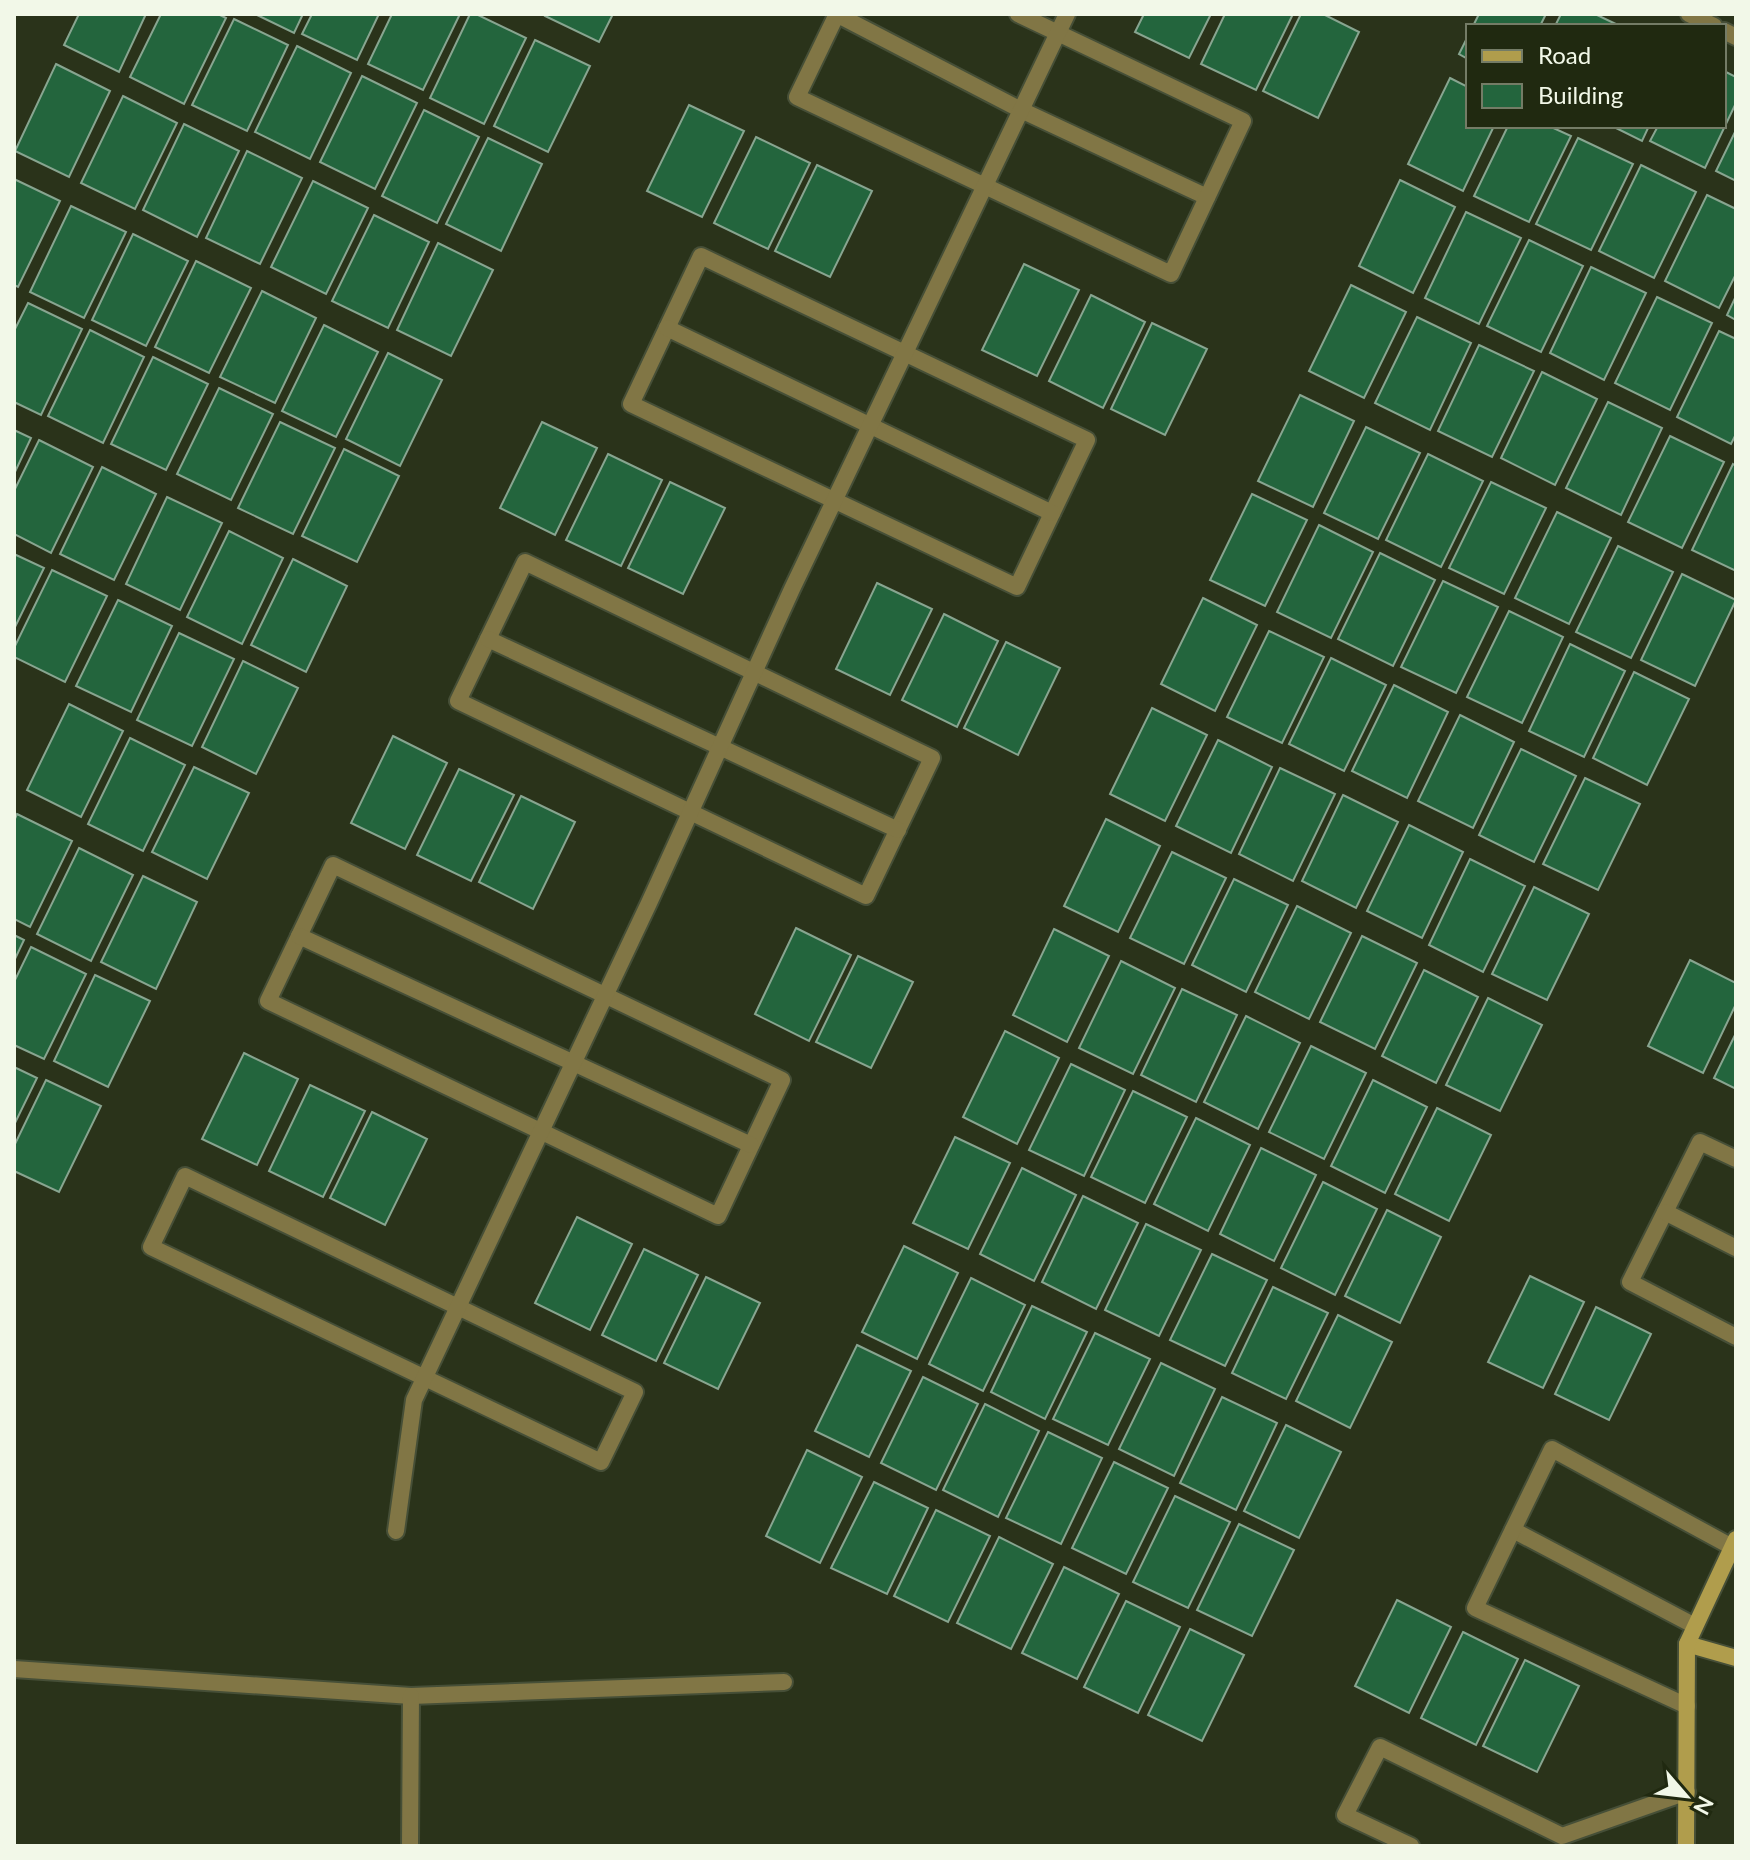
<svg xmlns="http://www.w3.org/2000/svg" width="1750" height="1860" viewBox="0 0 1750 1860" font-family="Lato,sans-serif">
	<rect width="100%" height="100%" fill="#2a331a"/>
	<g fill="#23653d" stroke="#88a590" stroke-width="2">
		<path d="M79 14H146L119 72 64 45Z"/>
		<path d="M161 14H218L226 18 184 104 130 77Z"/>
		<path d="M255 14H303L294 33Z"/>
		<path d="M312 14H379L357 60 302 34Z"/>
		<path d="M392 14H460L423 90 368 64Z"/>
		<path d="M470 14H476L526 38 484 124 430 98Z"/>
		<path d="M546 14H613L599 42 545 16Z"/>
		<path d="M1144 14H1211L1189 58 1135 32Z"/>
		<path d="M1225 14H1293L1256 90 1201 64Z"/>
		<path d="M1301 14H1323L1359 32 1318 118 1263 91Z"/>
		<path d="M1479 14H1546L1540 26H1473Z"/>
		<path d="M1561 14H1595L1620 26H1555Z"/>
		<path d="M234 19 288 45 247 131 192 105Z"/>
		<path d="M1468 36V59L1459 54Z"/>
		<path d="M535 40 590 66 548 152 494 126Z"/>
		<path d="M297 46 351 73 310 159 255 132Z"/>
		<path d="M56 64 110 91 69 177 15 151Z"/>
		<path d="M1724 71 1736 77V103L1705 168 1650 141 1658 126H1724Z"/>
		<path d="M362 76 417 103 375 189 320 162Z"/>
		<path d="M1450 78 1468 87V126H1494L1463 191 1408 164Z"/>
		<path d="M123 96 177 123 135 209 81 183Z"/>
		<path d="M689 105 744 131 702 217 647 191Z"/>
		<path d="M424 110 479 137 437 223 382 196Z"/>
		<path d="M184 124 239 151 197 237 143 210Z"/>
		<path d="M1508 126H1549L1571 136 1529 222 1474 196Z"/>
		<path d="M1612 126H1649L1642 141Z"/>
		<path d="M1736 130V181L1716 171Z"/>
		<path d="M756 137 810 163 768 249 714 223Z"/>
		<path d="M488 138 542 164 501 251 446 224Z"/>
		<path d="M1578 138 1633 164 1591 250 1536 224Z"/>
		<path d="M247 151 302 178 260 264 206 238Z"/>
		<path d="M817 165 872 191 830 277 775 251Z"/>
		<path d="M1641 165 1696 192 1654 278 1599 251Z"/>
		<path d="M14 179 60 201 18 287 14 285Z"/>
		<path d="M1400 180 1455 207 1413 293 1359 266Z"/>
		<path d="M313 181 368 208 326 294 271 267Z"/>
		<path d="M1707 195 1736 209V274L1719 308 1665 281Z"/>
		<path d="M71 206 126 232 84 318 30 292Z"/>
		<path d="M1466 212 1521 238 1479 324 1425 298Z"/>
		<path d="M374 215 429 242 388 328 332 301Z"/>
		<path d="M133 234 188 261 146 346 92 320Z"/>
		<path d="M1529 240 1583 266 1541 352 1487 326Z"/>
		<path d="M438 243 493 270 451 356 397 330Z"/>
		<path d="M196 261 251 288 209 373 155 347Z"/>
		<path d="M1024 264 1079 290 1037 376 982 350Z"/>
		<path d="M1591 267 1646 293 1604 380 1550 353Z"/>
		<path d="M1351 285 1406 312 1364 398 1309 371Z"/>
		<path d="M262 291 316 318 275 403 220 377Z"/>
		<path d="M1091 295 1145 322 1103 408 1049 381Z"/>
		<path d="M1736 296V320L1727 315Z"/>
		<path d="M1657 297 1712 323 1670 410 1615 383Z"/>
		<path d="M28 303 82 329 41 415 14 402V331Z"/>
		<path d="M1417 317 1471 343 1430 430 1375 403Z"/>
		<path d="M1152 323 1207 349 1165 435 1111 409Z"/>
		<path d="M324 325 378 352 336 437 282 411Z"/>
		<path d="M90 330 144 357 103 443 48 416Z"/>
		<path d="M1719 331 1736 339V434L1731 444 1677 417Z"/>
		<path d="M1479 345 1534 371 1492 457 1438 431Z"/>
		<path d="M388 353 442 380 400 466 346 439Z"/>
		<path d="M153 357 208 384 166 470 111 444Z"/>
		<path d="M1542 372 1597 399 1555 485 1501 458Z"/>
		<path d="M219 388 273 414 231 500 177 474Z"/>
		<path d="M1300 395 1354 421 1313 507 1258 481Z"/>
		<path d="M1608 402 1662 428 1621 515 1566 488Z"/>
		<path d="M280 422 335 448 293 534 238 508Z"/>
		<path d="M542 422 597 448 555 535 500 508Z"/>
		<path d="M1366 427 1420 453 1378 539 1324 513Z"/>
		<path d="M14 430 31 438 14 474Z"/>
		<path d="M1670 436 1724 462 1682 548 1628 522Z"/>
		<path d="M39 440 93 467 51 553 14 534V491Z"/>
		<path d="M344 449 399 476 357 562 302 536Z"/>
		<path d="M608 454 662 480 621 566 566 540Z"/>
		<path d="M1428 454 1483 481 1441 567 1386 540Z"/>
		<path d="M1733 464 1736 466V571L1692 550Z"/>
		<path d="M102 467 156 494 114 580 60 554Z"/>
		<path d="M670 482 725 508 683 594 628 568Z"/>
		<path d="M1491 482 1546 508 1504 594 1449 568Z"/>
		<path d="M1252 494 1307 520 1265 606 1210 580Z"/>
		<path d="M167 497 222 523 180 610 126 584Z"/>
		<path d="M1557 512 1611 538 1569 624 1515 598Z"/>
		<path d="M1319 525 1373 552 1331 638 1277 612Z"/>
		<path d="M229 531 283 558 242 644 187 617Z"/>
		<path d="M1618 546 1673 572 1631 658 1576 632Z"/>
		<path d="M1380 553 1435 580 1393 666 1338 639Z"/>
		<path d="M14 554 44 568 14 629Z"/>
		<path d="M293 559 347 586 306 672 251 645Z"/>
		<path d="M52 570 107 596 65 682 14 657V648Z"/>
		<path d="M1682 574 1736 600 1695 686 1641 660Z"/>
		<path d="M1443 581 1498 607 1456 693 1401 667Z"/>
		<path d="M877 583 932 609 890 695 836 669Z"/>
		<path d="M1203 598 1257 625 1215 711 1161 684Z"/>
		<path d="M118 600 172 626 131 712 76 686Z"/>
		<path d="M1509 611 1563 637 1522 723 1467 697Z"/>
		<path d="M944 614 998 641 957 727 902 700Z"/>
		<path d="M1269 631 1324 657 1282 743 1227 717Z"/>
		<path d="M179 633 234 659 192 746 137 720Z"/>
		<path d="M1006 642 1060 668 1018 755 964 728Z"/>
		<path d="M1570 644 1625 671 1584 757 1529 731Z"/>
		<path d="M1331 658 1386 685 1344 771 1289 744Z"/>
		<path d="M243 661 298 688 256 774 202 747Z"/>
		<path d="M1634 672 1689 699 1647 785 1593 758Z"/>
		<path d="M1394 685 1448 712 1407 798 1352 771Z"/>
		<path d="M69 704 123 731 81 817 27 790Z"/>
		<path d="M1152 708 1207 735 1165 821 1110 794Z"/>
		<path d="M1460 715 1514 742 1473 828 1418 801Z"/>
		<path d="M393 736 447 763 405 849 351 823Z"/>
		<path d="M130 738 185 765 143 851 88 824Z"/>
		<path d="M1218 740 1272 767 1231 853 1176 826Z"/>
		<path d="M1521 749 1576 776 1534 862 1479 835Z"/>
		<path d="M194 767 249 793 207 879 152 852Z"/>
		<path d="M1280 768 1335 794 1293 881 1239 854Z"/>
		<path d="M459 769 514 795 471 881 417 855Z"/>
		<path d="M1585 778 1640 804 1598 890 1543 864Z"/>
		<path d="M1343 795 1398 822 1356 908 1302 881Z"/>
		<path d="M521 796 575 822 533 909 479 882Z"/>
		<path d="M17 814 72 841 30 927 14 919V821Z"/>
		<path d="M1106 819 1160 846 1118 932 1064 906Z"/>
		<path d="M1409 825 1463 852 1422 938 1367 911Z"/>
		<path d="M79 848 133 875 91 961 37 934Z"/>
		<path d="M1172 852 1226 878 1184 964 1130 938Z"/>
		<path d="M1470 859 1525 886 1483 972 1429 945Z"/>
		<path d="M143 876 197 902 156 989 101 962Z"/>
		<path d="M1234 879 1288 905 1246 992 1192 965Z"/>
		<path d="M1534 887 1589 914 1547 1000 1492 974Z"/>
		<path d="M1297 906 1351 933 1309 1019 1255 992Z"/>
		<path d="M796 928 851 955 809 1041 755 1014Z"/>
		<path d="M1054 929 1109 956 1067 1042 1013 1015Z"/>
		<path d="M14 935 24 940 14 961Z"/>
		<path d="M1362 936 1417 963 1375 1049 1320 1022Z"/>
		<path d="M31 947 86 974 44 1059 14 1045V982Z"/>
		<path d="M858 956 913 982 871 1068 816 1042Z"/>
		<path d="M1690 960 1736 983V1004L1703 1073 1648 1046Z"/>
		<path d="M1121 961 1175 988 1133 1074 1079 1048Z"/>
		<path d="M1424 970 1478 997 1436 1083 1382 1056Z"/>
		<path d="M95 975 150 1001 108 1087 54 1061Z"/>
		<path d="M1182 989 1237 1015 1196 1102 1141 1075Z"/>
		<path d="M1488 998 1542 1025 1500 1111 1446 1085Z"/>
		<path d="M1246 1016 1300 1043 1258 1129 1204 1102Z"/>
		<path d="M1005 1031 1059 1058 1017 1144 963 1117Z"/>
		<path d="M1736 1033V1089L1714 1078Z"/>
		<path d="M1311 1046 1366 1073 1324 1159 1269 1132Z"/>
		<path d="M244 1053 298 1079 257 1165 202 1139Z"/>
		<path d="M1071 1064 1125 1090 1084 1176 1029 1150Z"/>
		<path d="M14 1067 37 1078 14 1125Z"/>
		<path d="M46 1080 101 1106 59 1192 14 1171V1146Z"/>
		<path d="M1373 1080 1427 1107 1385 1193 1331 1166Z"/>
		<path d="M310 1085 365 1111 323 1197 269 1171Z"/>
		<path d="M1133 1091 1187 1117 1145 1203 1091 1177Z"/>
		<path d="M1437 1108 1491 1135 1449 1221 1395 1194Z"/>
		<path d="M372 1112 427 1139 385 1225 330 1198Z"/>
		<path d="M1196 1118 1250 1145 1208 1231 1154 1204Z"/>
		<path d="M955 1137 1010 1163 968 1249 913 1223Z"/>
		<path d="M1261 1148 1316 1175 1274 1261 1220 1234Z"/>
		<path d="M1022 1168 1076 1195 1034 1281 980 1254Z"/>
		<path d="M1323 1182 1377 1209 1335 1295 1281 1268Z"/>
		<path d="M1083 1196 1138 1223 1096 1309 1042 1282Z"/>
		<path d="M1387 1210 1441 1237 1400 1323 1345 1296Z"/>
		<path d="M577 1217 632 1244 590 1330 535 1303Z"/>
		<path d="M1146 1224 1201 1250 1159 1336 1105 1310Z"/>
		<path d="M904 1246 958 1273 917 1359 862 1332Z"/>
		<path d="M644 1249 698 1275 656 1361 602 1335Z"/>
		<path d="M1212 1254 1267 1280 1225 1366 1170 1340Z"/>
		<path d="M1530 1276 1584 1302 1543 1388 1488 1362Z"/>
		<path d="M706 1277 760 1303 718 1389 664 1363Z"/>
		<path d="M971 1278 1025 1305 983 1391 929 1364Z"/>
		<path d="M1273 1287 1328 1313 1286 1399 1232 1373Z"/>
		<path d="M1032 1306 1087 1332 1045 1419 991 1392Z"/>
		<path d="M1596 1307 1651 1334 1609 1420 1555 1394Z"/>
		<path d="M1338 1315 1392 1342 1350 1428 1296 1401Z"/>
		<path d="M1095 1333 1150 1359 1108 1445 1053 1419Z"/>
		<path d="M857 1345 911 1371 869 1457 815 1431Z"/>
		<path d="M1161 1363 1215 1389 1174 1476 1119 1449Z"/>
		<path d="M923 1377 978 1404 936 1490 881 1463Z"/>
		<path d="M1222 1397 1277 1423 1236 1510 1180 1483Z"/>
		<path d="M985 1404 1039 1431 998 1517 943 1490Z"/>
		<path d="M1286 1425 1341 1452 1299 1538 1244 1511Z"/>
		<path d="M1048 1432 1102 1458 1061 1544 1006 1518Z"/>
		<path d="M807 1450 862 1477 820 1563 766 1536Z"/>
		<path d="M1114 1462 1168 1488 1126 1574 1072 1548Z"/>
		<path d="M874 1482 928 1508 887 1594 831 1568Z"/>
		<path d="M1175 1496 1230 1522 1188 1608 1133 1582Z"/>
		<path d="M936 1510 990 1536 948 1622 894 1596Z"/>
		<path d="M1239 1524 1294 1550 1252 1636 1197 1610Z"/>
		<path d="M999 1537 1053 1564 1011 1649 957 1623Z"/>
		<path d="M1064 1567 1119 1594 1077 1679 1022 1653Z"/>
		<path d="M1397 1600 1451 1627 1409 1713 1355 1686Z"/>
		<path d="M1126 1601 1180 1627 1138 1713 1084 1687Z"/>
		<path d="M1190 1629 1244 1655 1202 1741 1148 1715Z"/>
		<path d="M1463 1632 1518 1659 1476 1745 1421 1718Z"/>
		<path d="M1525 1660 1579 1686 1537 1772 1483 1746Z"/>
	</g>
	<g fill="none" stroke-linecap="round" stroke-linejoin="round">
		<defs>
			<g id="service">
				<path d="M836 14 1021 110 1207 197"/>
				<path d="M837 14 797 97 1171 274 1243 121 1018 14"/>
				<path d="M701 256 1087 440 1017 587 631 404Z"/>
				<path d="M667 328 1052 513"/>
				<path d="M525 562 932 758 866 896 458 701Z"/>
				<path d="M488 639 898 830"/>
				<path d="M333 865 782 1080 718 1216 268 1001Z"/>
				<path d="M299 936 751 1145"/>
				<path d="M1736 1159 1700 1142 1630 1282 1736 1337"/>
				<path d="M185 1176 635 1392 601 1462 151 1247Z"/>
				<path d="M1665 1212 1736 1248"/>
				<path d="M1513 1530 1695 1626"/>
				<path d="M1687 1706 1475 1608 1552 1449 1732 1547"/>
				<path d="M1411 1846 1345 1815 1380 1747 1562 1836 1687 1792"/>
			</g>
			<g id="minor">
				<path d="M396 1531 414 1400 649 903 792 589 1067 14"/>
				<path d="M14 1669 411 1696 784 1682"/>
				<path d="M410 1846 411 1696"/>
			</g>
			<g id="tertiary">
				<path d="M1689 14 1714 26"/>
				<path d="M1724 31 1736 37"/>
			</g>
			<g id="secondary">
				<path d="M1687 1644 1736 1658"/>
				<path d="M1686 1846 1687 1644 1736 1539"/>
			</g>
		</defs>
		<use href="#service" stroke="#464f37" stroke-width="20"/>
		<use href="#minor" stroke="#464f37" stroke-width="20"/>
		<use href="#tertiary" stroke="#464f37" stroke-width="20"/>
		<use href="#secondary" stroke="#464f37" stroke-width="20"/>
		<use href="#service" stroke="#817645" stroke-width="16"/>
		<use href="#minor" stroke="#817645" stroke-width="16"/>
		<use href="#tertiary" stroke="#817645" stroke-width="16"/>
		<use href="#secondary" stroke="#b09d4c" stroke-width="16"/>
	</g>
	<rect width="1750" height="1860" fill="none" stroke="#f2f8e8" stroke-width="32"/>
	<rect x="1466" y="24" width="260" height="104" fill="#202910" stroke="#747c66" stroke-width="2"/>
	<rect x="1482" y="50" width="40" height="12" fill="#b09d4c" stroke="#747c66" stroke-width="2"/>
	<text x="1538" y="64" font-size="24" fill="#f2f8e8">Road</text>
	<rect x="1482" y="84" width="40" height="24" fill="#23653d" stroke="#747c66" stroke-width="2"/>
	<text x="1538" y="104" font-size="24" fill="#f2f8e8">Building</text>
	<g transform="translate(1686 1796) rotate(118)" stroke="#202910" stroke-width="6" paint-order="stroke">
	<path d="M0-6L14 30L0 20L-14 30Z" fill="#f2f8e8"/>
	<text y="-12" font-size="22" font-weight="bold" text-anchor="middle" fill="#f2f8e8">N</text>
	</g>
</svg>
